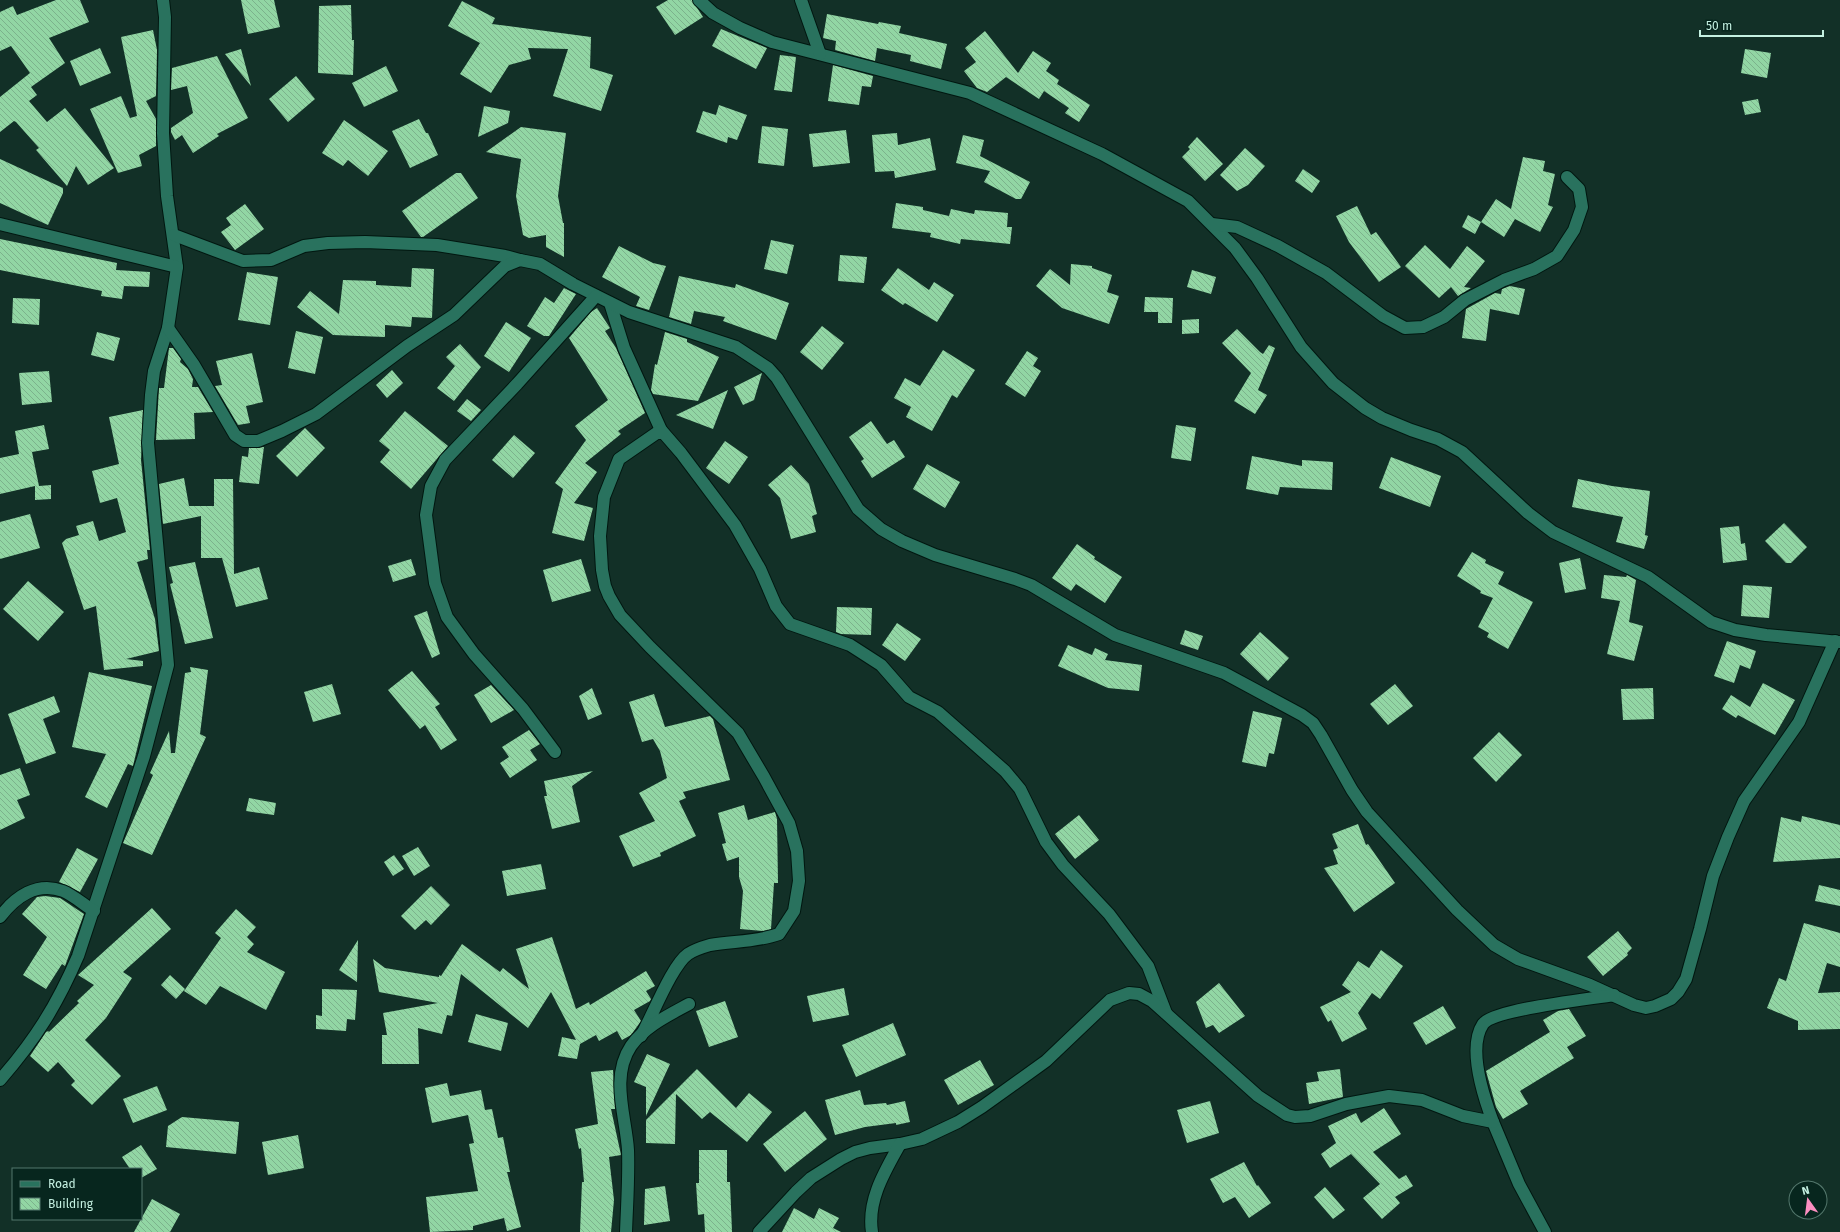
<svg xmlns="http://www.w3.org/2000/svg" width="1840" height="1232" viewBox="0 0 1840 1232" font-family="'Fira Sans',sans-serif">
	<defs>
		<pattern id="building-back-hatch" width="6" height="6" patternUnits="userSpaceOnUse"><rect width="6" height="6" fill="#92d6a4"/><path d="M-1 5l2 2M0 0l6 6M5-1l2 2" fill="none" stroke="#7cb28c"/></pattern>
	</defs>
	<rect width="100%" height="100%" fill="#123027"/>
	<g fill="url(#building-back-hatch)">
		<path d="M56 0H80L89 22 49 38 65 63 31 87 37 95 29 101 47 122 65 108 114 168 88 185 76 166 67 186 36 150 39 148 16 122 14 121 0 132V97L30 73 11 46 0 51V12L13 6 17 15Z"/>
		<path d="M241 0H274L280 27 248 34Z"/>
		<path d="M668 0H692L703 17 675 35 656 7Z"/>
		<path d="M462 1 495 18 492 24 591 37 590 68 613 75 601 111 553 96 568 49 528 48 531 59 509 65 491 93 460 74 480 43 448 26Z"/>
		<path d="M351 5 352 40H354L353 75 318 73 319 6Z"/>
		<path d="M827 14 878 24 879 22 901 26 899 33 947 44 941 69 910 61 911 55 877 48 875 61 835 50 836 41 823 38Z"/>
		<path d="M721 29 767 48 756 69 712 46Z"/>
		<path d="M153 30 157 50 156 96 146 101 156 119V146L139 155 142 166 118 173 90 109 121 96 130 118 137 116 121 37Z"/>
		<path d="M985 31 1018 73 1033 51 1051 63 1046 71 1059 80 1057 84 1090 105 1079 122 1065 113 1069 108 1044 91 1039 99 1006 77 987 92 977 88 964 71 976 62 965 48Z"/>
		<path d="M100 48 111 73 80 86 70 61Z"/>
		<path d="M241 49 251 86 225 54Z"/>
		<path d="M1745 49 1771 53 1767 78 1741 73Z"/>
		<path d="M780 55 796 57 792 92 774 90Z"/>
		<path d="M217 56 248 118 217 134 219 136 193 153 182 135 175 140 171 132V128L193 113 187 86 171 90 172 68Z"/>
		<path d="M833 65 873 76 871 87 862 86 859 105 828 101Z"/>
		<path d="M386 66 398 91 364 107 352 83Z"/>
		<path d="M296 76 315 99 288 122 269 99Z"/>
		<path d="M1758 99 1761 112 1745 115 1742 102Z"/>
		<path d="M719 105 747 115 737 140 728 137 727 143 696 132 703 111 716 115Z"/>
		<path d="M484 106 510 111 508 123 478 137Z"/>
		<path d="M419 119 426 133H428L438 155 410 168 392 131Z"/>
		<path d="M344 120 388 151 368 176 348 160 343 166 322 153Z"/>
		<path d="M762 126 788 129 784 166 758 163Z"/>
		<path d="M521 127 566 133 558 196 563 223H564V257L546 247V235L529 238 523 235 516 196 521 159 486 152Z"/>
		<path d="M846 130 850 163 813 167 809 134Z"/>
		<path d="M897 133 898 145 930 138 936 170 895 178 894 171 875 172 872 135Z"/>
		<path d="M963 135 984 140 980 156 1030 182 1021 199H1016L984 182 990 171 956 163Z"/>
		<path d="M1197 137 1223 164 1205 181 1182 157 1190 149 1188 147Z"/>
		<path d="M1245 148 1265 166 1248 185 1237 191 1220 175Z"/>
		<path d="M1523 157 1545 161 1543 171 1555 174 1548 205 1553 207 1540 232 1515 219 1504 237 1481 222 1475 234 1462 227 1468 215 1481 222 1496 199 1511 209Z"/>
		<path d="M0 159 63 188V193L48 225 0 203Z"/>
		<path d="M1303 169 1320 181 1312 193 1295 181Z"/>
		<path d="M456 173H461L478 198 423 237H421L402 211Z"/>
		<path d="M896 203 923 207V210L949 216 951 209 974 214 975 210 1008 213 1007 227H1012L1010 244 961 239 960 244 930 237 931 233 892 228Z"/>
		<path d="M245 204 264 229 235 250 221 232 231 225 226 218Z"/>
		<path d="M1357 206 1371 235 1376 232 1401 267 1379 282 1349 242 1336 216Z"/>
		<path d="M0 239 117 263 116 270 150 272 149 287 124 286 122 299 101 296 102 291 0 270Z"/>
		<path d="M771 240 794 245 787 274 764 269Z"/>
		<path d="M1425 245 1450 269 1467 246 1485 261 1464 287 1471 288 1458 296 1451 287 1439 298 1405 266Z"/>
		<path d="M619 246 653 263 666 266 649 310 636 306 640 297 602 277Z"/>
		<path d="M840 255 867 257 864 283 838 281Z"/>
		<path d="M1071 264 1092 266V268L1112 275 1107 292 1119 296 1109 324 1062 308 1036 286 1050 269 1070 285Z"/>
		<path d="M412 268 434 269 432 318 412 317 411 327 385 325V337L333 335 297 307 310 291 339 314 343 280 376 281V285L411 287Z"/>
		<path d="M898 268 929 290 934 282 954 295 937 322 905 303 903 305 881 290Z"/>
		<path d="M1192 270 1216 277 1211 294 1187 287Z"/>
		<path d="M247 272 278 277 270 325 238 320Z"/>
		<path d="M679 276 735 288 736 284 789 303 776 340 723 321 725 317 694 311 691 324 669 317Z"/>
		<path d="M1510 286 1525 289 1519 315 1490 309 1486 341 1462 338 1466 309 1495 293 1501 294 1502 289Z"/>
		<path d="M564 288 576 294 549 336H544L527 326 545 297 554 303Z"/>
		<path d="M1145 297 1173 298 1172 323H1158V312H1144Z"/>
		<path d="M13 298 40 299 39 325 12 323Z"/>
		<path d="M597 308 610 328 605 331 616 348 645 413 618 431 621 434 585 463 597 472 574 503 593 508 584 541 552 533 563 489 555 483 586 440 575 426 608 400 569 338 591 312Z"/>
		<path d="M1199 319V333L1182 334V320Z"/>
		<path d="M506 322 531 338 509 372 484 356Z"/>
		<path d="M822 326 844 343 822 370 800 352Z"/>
		<path d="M1237 329 1260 352 1263 354 1269 345 1275 348 1258 390 1267 395 1255 414 1234 401 1251 373 1222 343Z"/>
		<path d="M296 331 323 337 315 374 288 368Z"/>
		<path d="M97 332 120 338 114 361 91 355Z"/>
		<path d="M665 332 687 339V342L719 357 698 401 653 394 651 390 655 364 657 365Z"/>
		<path d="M460 344 481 367 454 401 437 388 455 366 446 357Z"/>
		<path d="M169 348H173L181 359 180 362 188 369 193 379 192 387H198L213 412 194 413 195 439 156 440 159 388H164Z"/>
		<path d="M943 350 975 370 957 398 952 395 932 431 906 417 911 407 894 398 905 378 920 386Z"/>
		<path d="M1027 351 1038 358 1033 366 1041 371 1025 397 1005 384Z"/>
		<path d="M252 353 263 402 246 406 250 423 238 425 215 386 222 385 216 361Z"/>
		<path d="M392 370 403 383 387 398 376 385Z"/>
		<path d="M49 371 52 402 22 405 19 373Z"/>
		<path d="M762 373 754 400 743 405 734 387Z"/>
		<path d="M728 390 713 429 676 415Z"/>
		<path d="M467 399 481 410 471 421 457 411Z"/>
		<path d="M143 410 141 460 150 550H147L148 559 137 562 155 619 159 651 126 659 143 661V666L104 670 96 606 84 610 62 543 66 539 79 535 76 526 93 521 99 541 126 532 117 498 100 503 92 471 119 464 109 417Z"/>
		<path d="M405 411 448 446 411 489 380 462 390 450 379 441Z"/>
		<path d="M871 421 887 444 894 440 905 457 872 478 861 461 864 459 849 437Z"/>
		<path d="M44 425 49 449 32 452 39 486 51 485V499L35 500V486L0 494V458L19 454 15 431Z"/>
		<path d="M1176 425 1196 428 1191 461 1171 458Z"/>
		<path d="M305 428 325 448 297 477 276 456Z"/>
		<path d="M514 435 535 453 513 478 492 460Z"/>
		<path d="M725 441 748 457 729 484 706 468Z"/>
		<path d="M264 447 259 484 239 482 242 456 248 457 249 448Z"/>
		<path d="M1252 456 1302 466V460L1333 462 1332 490 1280 487 1278 495 1246 489Z"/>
		<path d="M1391 457 1441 476 1430 507 1379 488Z"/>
		<path d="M927 464 960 482 945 508 913 489Z"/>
		<path d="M791 465 809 484 817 514 812 516 816 532 791 539 780 498 768 485Z"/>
		<path d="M184 478 189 506H214V479H233L234 574 259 567 268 599 236 607 222 558H201V516L163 524 159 484Z"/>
		<path d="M1578 479 1612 486 1650 491 1645 535 1648 536 1644 549 1616 542 1623 517 1572 507Z"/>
		<path d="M30 514 40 548 0 559V522Z"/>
		<path d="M1784 523 1807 547 1791 563H1786L1765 541Z"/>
		<path d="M1739 526 1741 544 1745 543 1747 560 1723 563 1720 528Z"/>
		<path d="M1077 544 1095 557 1094 559 1122 577 1105 603 1076 584 1071 591 1052 578Z"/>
		<path d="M1472 552 1486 560 1485 563 1504 572 1498 584 1533 602 1508 649 1487 637 1489 633 1478 627 1493 598 1480 593 1481 591 1457 576Z"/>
		<path d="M1580 558 1586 589 1565 593 1559 563Z"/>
		<path d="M411 559 416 575 393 582 388 566Z"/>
		<path d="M581 559 591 591 552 602 543 570Z"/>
		<path d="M195 562 213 638 185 644 170 584 173 583 169 567Z"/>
		<path d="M1604 575 1626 577 1627 575 1636 580 1629 622 1643 626 1634 661 1607 654 1620 601 1601 598Z"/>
		<path d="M28 581 64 612 38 641 3 609Z"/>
		<path d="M1743 585 1772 587 1769 618 1741 616Z"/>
		<path d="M837 607 872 608 871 635 841 634 836 632Z"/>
		<path d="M427 611 440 654 432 658 414 616Z"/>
		<path d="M897 623 921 639 905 661 882 645Z"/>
		<path d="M1185 630 1203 636 1198 650 1180 644Z"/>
		<path d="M1260 632 1289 658 1268 681 1240 654Z"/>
		<path d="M1727 641 1756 651 1750 669 1740 665 1734 683 1714 676Z"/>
		<path d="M1068 645 1092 655 1095 648 1108 654 1105 660 1142 665 1139 691 1108 688 1058 666Z"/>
		<path d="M190 667 208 670 200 734 206 737 152 855 123 843 153 775 150 773 169 731 171 753H175L185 673 191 672Z"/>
		<path d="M412 671 440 704 435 707 457 740 441 750 425 725 420 729 388 690Z"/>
		<path d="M89 672 152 686 133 766 128 764 107 808 85 797 106 754 72 747Z"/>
		<path d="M1763 683 1795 700 1775 735 1738 715 1736 718 1722 709 1731 695 1750 707Z"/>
		<path d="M332 684 341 714 313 722 304 692Z"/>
		<path d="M1395 684 1413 706 1388 725 1370 704Z"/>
		<path d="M491 685 514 710 491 723 474 695Z"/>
		<path d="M592 688 602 714 588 720 579 696Z"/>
		<path d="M1653 688 1654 719 1623 720 1621 689Z"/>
		<path d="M654 694 665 727 710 716 713 719 730 780 683 792 686 798 679 801 696 836 660 853 661 856 633 867 619 836 655 821 639 793 667 778 660 751 653 739 642 742 629 702Z"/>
		<path d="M54 696 60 712 43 719 56 753 26 764 8 714Z"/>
		<path d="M1253 711 1282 718 1274 754 1269 753 1266 767 1242 762Z"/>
		<path d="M529 730 540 744 530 750 537 760 510 778 500 763 509 757 502 747Z"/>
		<path d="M1499 732 1522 755 1496 782 1473 758Z"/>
		<path d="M20 768 30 795 17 800 25 818 0 830V775Z"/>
		<path d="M593 771 572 786 580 822 552 829 544 796H547L544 781Z"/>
		<path d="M249 798 276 803 274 815 246 811Z"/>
		<path d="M744 805 748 820 775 812 777 819 778 883H774L771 929 763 931 740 929 743 891 739 877V857L727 861 722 844 726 843 718 813Z"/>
		<path d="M1079 815 1099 840 1075 859 1055 834Z"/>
		<path d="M1802 816 1840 825V858L1773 862 1781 817 1801 822Z"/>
		<path d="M1358 824 1366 845 1368 844 1395 883 1354 912 1324 868 1338 864 1333 850 1338 848 1332 834Z"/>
		<path d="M418 847 430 866 414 876 402 856Z"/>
		<path d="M77 848 98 859 80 892 59 882Z"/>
		<path d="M394 855 404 869 393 876 384 862Z"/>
		<path d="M541 864 546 889 507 896 502 871Z"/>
		<path d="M1819 885 1840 890V906L1815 901Z"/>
		<path d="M431 886 450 905 431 925 426 920 415 930 401 916Z"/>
		<path d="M45 896 60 898 84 914 65 966 62 964 46 989 23 975 47 937 22 914 37 897Z"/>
		<path d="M152 908 171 929 123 972 132 978 106 1018 85 1040 121 1076 92 1105 71 1085 75 1081 58 1062 48 1072 30 1056 46 1032 48 1031 49 1032 79 1003 77 1001 94 985 78 975Z"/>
		<path d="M236 909 256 927 247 937 254 944 247 952 285 972 266 1010 220 986 206 1005 184 991 221 938 215 933Z"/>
		<path d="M1804 923 1840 933V967L1827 963 1818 993 1840 992V1029L1798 1030V1021L1767 1008 1779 978 1786 981Z"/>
		<path d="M1618 931 1632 948 1627 953 1628 955 1603 976 1587 957Z"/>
		<path d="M552 937 576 1009 589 1002 590 1005 646 971 655 986 646 991 651 999 650 1001 634 1010 641 1021 631 1035 622 1040 617 1031 599 1041 596 1035 580 1044 577 1059 558 1056 562 1037 576 1040 551 992 528 1028 461 974 452 1016 447 1015 442 1034 418 1028 419 1064H382V1035H387L383 1013 438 1003 379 992 373 959 385 968 439 977V975L441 976 462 944 500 972 503 968 529 989 516 949Z"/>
		<path d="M358 940 357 982 339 970Z"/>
		<path d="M1381 950 1403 966 1380 999 1372 993 1358 1013 1367 1029 1342 1042 1331 1020 1328 1022 1320 1007 1351 992 1342 985 1358 961 1369 968Z"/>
		<path d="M170 975 185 989 176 999 161 985Z"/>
		<path d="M1219 983 1245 1016 1219 1033 1213 1025 1206 1028 1196 1002Z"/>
		<path d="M844 988 849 1015 813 1022 807 996Z"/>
		<path d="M322 989 357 990 355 1020 347 1019 346 1031 316 1029V1015L322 1016Z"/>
		<path d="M725 1001 738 1037 709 1047 696 1011Z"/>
		<path d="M1443 1006 1456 1028 1426 1045 1413 1023Z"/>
		<path d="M1569 1009 1586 1036 1567 1047 1574 1058 1520 1091 1528 1104 1503 1119 1496 1107 1486 1071 1550 1032 1543 1020 1558 1011Z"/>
		<path d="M476 1014 508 1023 501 1051 468 1042Z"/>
		<path d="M893 1023 906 1055 856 1077 842 1045Z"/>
		<path d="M647 1054 670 1064 646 1116V1087L634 1082Z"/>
		<path d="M980 1060 994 1085 958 1105 944 1080Z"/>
		<path d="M697 1069 736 1108 749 1093 772 1112 747 1142 710 1112 702 1119 676 1094 675 1144 646 1143V1120Z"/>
		<path d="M1340 1069 1343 1097 1309 1104 1306 1083 1319 1081 1317 1072Z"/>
		<path d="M613 1070 615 1109H611L621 1155 609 1157 614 1200 611 1232H580L582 1182H584L581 1148 579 1149 575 1129 598 1124 591 1072Z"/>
		<path d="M447 1083 450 1096 481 1090 485 1110 492 1109 498 1138 503 1137 510 1172H507L521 1227 507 1231 504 1218 473 1226V1230L430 1232 426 1197 478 1191 469 1144 474 1143 468 1115 432 1123 425 1088Z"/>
		<path d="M157 1086 167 1110 133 1123 123 1099Z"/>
		<path d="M860 1090 864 1105 886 1103 887 1105 905 1101 910 1122 896 1125V1123L865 1127 835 1135 825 1100Z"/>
		<path d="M1210 1101 1219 1133 1187 1143 1177 1110Z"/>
		<path d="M1384 1108 1401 1134 1373 1152 1399 1179 1406 1175 1413 1186 1395 1197 1400 1203 1382 1219 1363 1198 1380 1184 1351 1154 1330 1168 1321 1154 1336 1143 1328 1126 1356 1113 1361 1123Z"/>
		<path d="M805 1111 827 1139 785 1172 763 1144Z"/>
		<path d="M182 1117 239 1122 236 1154 166 1147 168 1126Z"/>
		<path d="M298 1135 304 1168 268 1175 262 1142Z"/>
		<path d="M141 1145 157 1169 141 1178V1169H130L122 1157Z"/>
		<path d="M699 1150H727V1182H730L732 1232H705L704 1214 698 1215 696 1183H699Z"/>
		<path d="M1244 1162 1257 1186 1258 1185 1271 1203 1249 1218 1235 1197 1223 1203 1210 1179Z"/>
		<path d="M665 1186 670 1221 644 1225 645 1189Z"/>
		<path d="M1325 1187 1345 1210 1333 1219 1314 1197Z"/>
		<path d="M152 1199 180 1214 170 1232H134Z"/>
		<path d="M794 1208 814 1219 819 1208 839 1218 833 1228 841 1232H782Z"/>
	</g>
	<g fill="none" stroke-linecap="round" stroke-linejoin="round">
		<defs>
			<g id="minor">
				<path d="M163 0 165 17 163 133 167 196 177 267"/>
				<path d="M699 0 713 13 740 28 772 42 970 93 1102 154 1188 201 1235 248 1257 278 1301 347 1333 383 1365 408 1382 418 1411 430 1438 439 1462 452 1528 513 1553 532 1648 577 1711 622 1735 630 1766 635 1840 642"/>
				<path d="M801 0 820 54"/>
				<path d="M0 224 177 267 168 328 154 371 151 395 148 443 168 665 144 756 78 956C57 1005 35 1040 0 1080"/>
				<path d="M1212 224 1237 227 1278 246 1326 273 1383 316 1405 328 1423 327 1444 317 1465 300 1504 280 1534 269 1557 256 1574 230 1582 207 1579 189 1567 177"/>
				<path d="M174 235 243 261 271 260 304 246 328 243 365 242 437 245 505 256 520 260"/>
				<path d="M610 303 624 348 661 430"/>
				<path d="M168 328 194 365 235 435 244 441H258L282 431 316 414 407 346 454 315 505 266 520 260 540 264 573 284 629 312 736 347 768 368 777 378 858 509 881 529 902 541 935 555 1015 579 1031 585 1115 635 1224 673 1302 715 1313 723 1321 735 1352 790 1367 812 1457 910 1494 945 1518 959 1590 985 1634 1005 1646 1008 1655 1006 1671 999 1678 992 1686 979 1700 929 1713 876 1728 837 1744 801 1799 722 1835 641"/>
				<path d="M555 752 523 709 474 654 447 617 435 583 426 515 431 486 445 460 517 384 596 296"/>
				<path d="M0 917C15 897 37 881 63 891 73 895 84 905 94 911"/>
				<path d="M641 1036C652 1017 672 965 688 954 694 950 703 947 710 945 734 941 757 942 779 934L794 911 799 881 797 851 789 823 764 777 738 733 650 647 620 615 609 596 605 586 602 570 600 536 604 497 619 459 661 430 681 453 735 525 760 569 776 606 790 624 850 645 881 665 909 697 938 712 1005 771 1020 789 1046 842 1063 865 1109 914 1148 966 1166 1013"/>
				<path d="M1493 1122 1519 1184 1545 1232"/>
				<path d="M626 1232C627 1204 629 1178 628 1150 626 1117 610 1077 631 1046 645 1026 669 1015 689 1004"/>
				<path d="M759 1232 796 1192 811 1178 841 1159 855 1152 870 1148 900 1144 922 1139 958 1122 982 1107 1046 1061 1110 1000 1129 993 1139 994 1152 1001 1258 1096 1287 1115 1295 1117 1310 1116 1346 1104 1389 1096 1422 1100 1463 1116 1493 1122C1484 1098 1467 1048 1483 1024 1494 1009 1591 999 1614 995"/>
				<path d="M872 1232C867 1200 885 1171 900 1144"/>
			</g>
		</defs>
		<use href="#minor" stroke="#001710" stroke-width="14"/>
		<use href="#minor" stroke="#29725e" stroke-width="12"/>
	</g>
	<rect x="12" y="1168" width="130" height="52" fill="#07261e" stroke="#53776c"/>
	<rect x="20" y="1181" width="20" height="6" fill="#29725e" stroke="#53776c"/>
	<text x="48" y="1188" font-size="12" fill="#c4f0e1">Road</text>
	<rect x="20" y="1198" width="20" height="12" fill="url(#building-back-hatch)" stroke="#53776c"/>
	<text x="48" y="1208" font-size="12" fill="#c4f0e1">Building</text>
	<g transform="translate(1808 1200) rotate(346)"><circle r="19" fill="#07261e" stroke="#53776c"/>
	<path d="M0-3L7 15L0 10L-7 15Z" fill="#fc8fc1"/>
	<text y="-6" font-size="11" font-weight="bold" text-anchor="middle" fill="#c4f0e1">N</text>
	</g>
	<path d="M1700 30v6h123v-6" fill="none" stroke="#c4f0e1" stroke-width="2"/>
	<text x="1706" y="30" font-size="12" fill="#c4f0e1" stroke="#07261e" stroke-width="3" paint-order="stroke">50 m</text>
</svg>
